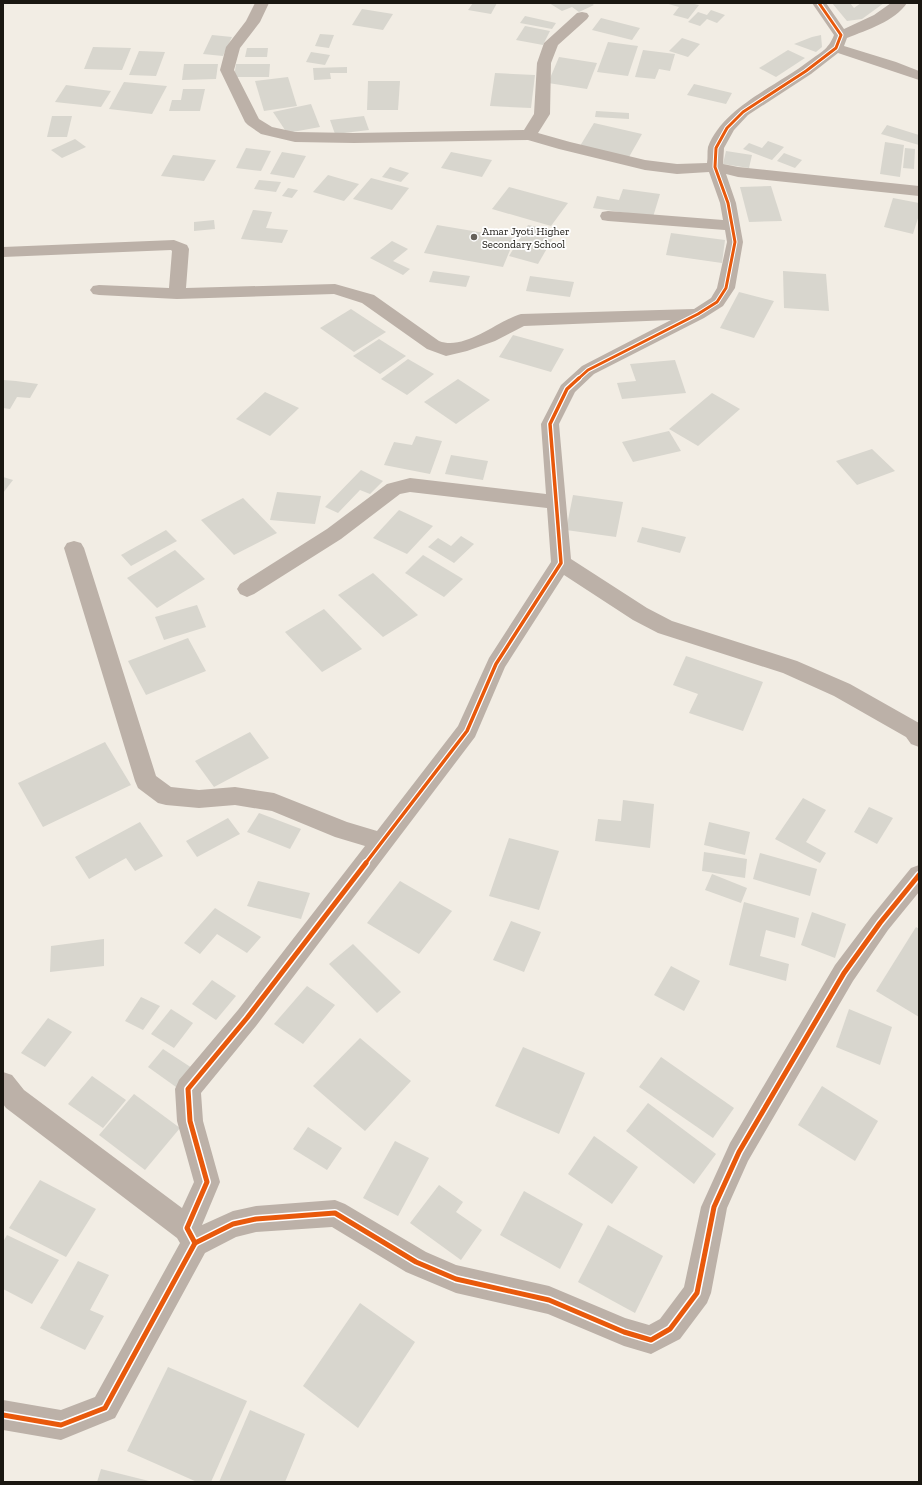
<svg xmlns="http://www.w3.org/2000/svg" width="922" height="1485" viewBox="0 0 922 1485" font-family="'Zilla Slab',serif">
	<rect width="100%" height="100%" fill="#f2ede4"/>
	<g fill="#d8d6ce">
		<path d="M473 3H497L491 14 468 10Z"/>
		<path d="M549 3H591L594 5 579 12 572 7 562 11Z"/>
		<path d="M665 3H690L699 5 688 19 673 15 679 7Z"/>
		<path d="M832 3H850L854 8 861 3H884L862 19 847 21Z"/>
		<path d="M362 9 393 14 383 30 352 25Z"/>
		<path d="M711 10 725 15 717 23 707 19 700 26 688 22 698 12 707 15Z"/>
		<path d="M525 16 556 23 552 29 520 23Z"/>
		<path d="M601 18 640 28 632 40 592 30Z"/>
		<path d="M525 26 550 31 543 45 516 40Z"/>
		<path d="M320 34 334 35 329 48 315 46Z"/>
		<path d="M212 35 232 37 223 56 203 54Z"/>
		<path d="M821 35 822 47 816 52 794 44 812 37Z"/>
		<path d="M682 38 700 44 688 57 669 51Z"/>
		<path d="M608 42 638 46 628 76 597 72Z"/>
		<path d="M93 47 131 48 122 70 84 69Z"/>
		<path d="M247 48H268L267 57H245Z"/>
		<path d="M643 50 675 54 670 71 659 69 655 79 635 77Z"/>
		<path d="M788 50 805 58 776 77 759 68Z"/>
		<path d="M139 51 165 52 156 76 129 75Z"/>
		<path d="M311 52 330 55 325 65 306 62Z"/>
		<path d="M559 57 597 63 587 89 548 83Z"/>
		<path d="M184 64H218L216 79 182 80Z"/>
		<path d="M236 64H270L269 77H234Z"/>
		<path d="M347 67V73H330L331 79 314 80 313 68Z"/>
		<path d="M495 73 535 75 531 108 490 106Z"/>
		<path d="M288 77 297 106 264 111 255 81Z"/>
		<path d="M368 81H400L398 110H367Z"/>
		<path d="M124 82 167 86 152 114 109 109Z"/>
		<path d="M694 84 732 93 726 104 687 95Z"/>
		<path d="M66 85 111 91 101 107 55 102Z"/>
		<path d="M183 89H205L200 111H169L172 100H181Z"/>
		<path d="M311 104 320 127 287 133 273 112Z"/>
		<path d="M596 111 629 113V119L595 117Z"/>
		<path d="M52 116H72L67 137H47Z"/>
		<path d="M364 116 369 130 335 134 330 120Z"/>
		<path d="M594 123 642 134 629 157 580 146Z"/>
		<path d="M887 125 919 135V145L881 134Z"/>
		<path d="M75 139 86 147 62 158 51 150Z"/>
		<path d="M768 141 784 147 772 160 743 149 749 143 762 148Z"/>
		<path d="M885 142 904 145 900 177 880 174Z"/>
		<path d="M246 148 271 151 261 171 236 168Z"/>
		<path d="M905 148 915 149 914 169 903 168Z"/>
		<path d="M726 151 752 155 749 168 723 164Z"/>
		<path d="M282 152 306 156 294 178 270 174Z"/>
		<path d="M451 152 492 160 482 177 441 168Z"/>
		<path d="M784 153 802 160 795 168 777 161Z"/>
		<path d="M173 155 216 160 204 181 161 176Z"/>
		<path d="M390 167 409 173 401 182 382 177Z"/>
		<path d="M328 175 359 184 344 201 313 192Z"/>
		<path d="M371 178 409 188 392 210 353 199Z"/>
		<path d="M259 180 281 182 276 192 254 189Z"/>
		<path d="M771 186 782 221 749 222 740 187Z"/>
		<path d="M509 187 568 203 551 226 492 209Z"/>
		<path d="M288 188 298 190 292 198 282 196Z"/>
		<path d="M623 189 660 194 653 217 593 208 597 196 619 200Z"/>
		<path d="M893 198 919 203V215L913 234 884 227Z"/>
		<path d="M253 210 272 212 266 228 288 230 282 243 241 239Z"/>
		<path d="M214 220 215 229 194 231V222Z"/>
		<path d="M437 225 515 238 503 267 424 253Z"/>
		<path d="M528 225 557 231 538 264 509 256Z"/>
		<path d="M671 233 725 240 722 263 666 255Z"/>
		<path d="M392 241 408 249 393 261 410 269 403 275 370 258Z"/>
		<path d="M433 271 470 276 466 287 429 282Z"/>
		<path d="M783 271 826 274 829 311 784 308Z"/>
		<path d="M530 276 574 282 570 297 526 291Z"/>
		<path d="M739 292 774 301 754 338 720 328Z"/>
		<path d="M351 309 386 332 354 352 320 328Z"/>
		<path d="M513 335 564 349 551 372 499 357Z"/>
		<path d="M379 339 406 356 380 374 353 356Z"/>
		<path d="M408 359 434 374 407 395 381 379Z"/>
		<path d="M675 360 686 393 622 399 617 383 636 381 630 364Z"/>
		<path d="M458 379 490 400 456 424 424 402Z"/>
		<path d="M3 380 16 381 38 384 30 398 17 397 10 409 3 408Z"/>
		<path d="M265 392 299 408 270 436 236 419Z"/>
		<path d="M712 393 740 409 698 446 669 429Z"/>
		<path d="M669 431 681 451 633 462 622 442Z"/>
		<path d="M416 436 442 441 430 474 384 465 394 442 412 445Z"/>
		<path d="M872 449 895 471 857 485 836 461Z"/>
		<path d="M451 455 488 461 483 480 445 474Z"/>
		<path d="M361 470 383 481 370 494 360 490 338 513 325 507Z"/>
		<path d="M3 477 13 480 3 493Z"/>
		<path d="M277 492 321 496 315 524 270 520Z"/>
		<path d="M573 495 623 502 616 537 566 530Z"/>
		<path d="M243 498 277 533 234 555 201 520Z"/>
		<path d="M399 510 433 526 407 554 373 538Z"/>
		<path d="M642 527 686 537 680 553 637 542Z"/>
		<path d="M166 530 177 541 131 566 121 555Z"/>
		<path d="M461 536 474 544 454 563 428 547 438 538 451 546Z"/>
		<path d="M175 550 205 579 157 608 127 578Z"/>
		<path d="M423 555 463 579 444 597 405 573Z"/>
		<path d="M373 573 418 615 383 637 338 595Z"/>
		<path d="M197 605 206 627 164 640 155 617Z"/>
		<path d="M324 609 362 649 322 672 285 632Z"/>
		<path d="M188 638 206 671 146 695 128 661Z"/>
		<path d="M686 656 763 682 743 731 689 713 698 694 673 685Z"/>
		<path d="M250 732 269 758 214 787 195 761Z"/>
		<path d="M105 742 131 785 43 827 18 783Z"/>
		<path d="M803 798 826 810 806 842 826 853 820 863 775 839Z"/>
		<path d="M623 800 654 804 650 848 595 841 598 819 621 821Z"/>
		<path d="M869 807 893 818 877 844 854 832Z"/>
		<path d="M259 813 301 829 290 849 247 832Z"/>
		<path d="M228 818 240 834 197 857 186 841Z"/>
		<path d="M140 822 163 856 135 871 126 858 89 879 75 857Z"/>
		<path d="M709 822 750 832 745 855 704 845Z"/>
		<path d="M509 838 559 851 539 910 489 896Z"/>
		<path d="M704 852 747 859 745 878 702 871Z"/>
		<path d="M760 853 817 869 810 896 753 879Z"/>
		<path d="M712 874 747 888 741 903 705 890Z"/>
		<path d="M258 881 310 893 301 919 247 906Z"/>
		<path d="M400 881 452 911 419 954 367 923Z"/>
		<path d="M744 902 799 918 795 938 766 930 760 956 789 964 786 981 729 965Z"/>
		<path d="M215 908 261 937 247 953 217 934 200 954 184 943Z"/>
		<path d="M812 912 846 924 835 958 801 945Z"/>
		<path d="M511 921 541 932 524 972 493 960Z"/>
		<path d="M916 927 919 929V1017L876 991Z"/>
		<path d="M104 939V966L50 972 51 946Z"/>
		<path d="M353 944 401 992 377 1013 329 964Z"/>
		<path d="M671 966 700 981 684 1011 654 995Z"/>
		<path d="M212 980 236 996 216 1020 192 1004Z"/>
		<path d="M307 986 335 1005 303 1044 274 1024Z"/>
		<path d="M141 997 160 1006 143 1030 125 1021Z"/>
		<path d="M171 1009 193 1023 174 1048 151 1034Z"/>
		<path d="M849 1009 892 1027 880 1065 836 1047Z"/>
		<path d="M48 1018 72 1032 45 1067 21 1053Z"/>
		<path d="M360 1038 411 1081 365 1131 313 1086Z"/>
		<path d="M523 1047 585 1073 559 1134 495 1106Z"/>
		<path d="M163 1049 192 1068 176 1087 148 1067Z"/>
		<path d="M661 1057 734 1108 713 1138 639 1087Z"/>
		<path d="M92 1076 126 1100 103 1128 68 1104Z"/>
		<path d="M822 1086 878 1121 855 1161 798 1125Z"/>
		<path d="M134 1094 180 1128 145 1170 99 1135Z"/>
		<path d="M648 1103 716 1154 694 1184 626 1131Z"/>
		<path d="M308 1127 342 1148 327 1170 293 1149Z"/>
		<path d="M594 1136 638 1167 612 1204 568 1174Z"/>
		<path d="M395 1141 429 1158 398 1216 363 1198Z"/>
		<path d="M40 1180 96 1209 66 1257 9 1228Z"/>
		<path d="M439 1185 463 1202 456 1212 482 1230 461 1260 410 1223Z"/>
		<path d="M524 1191 583 1224 560 1269 500 1235Z"/>
		<path d="M608 1225 663 1256 635 1313 578 1282Z"/>
		<path d="M7 1235 59 1260 32 1304 3 1289V1242Z"/>
		<path d="M78 1261 109 1275 90 1310 104 1316 85 1350 40 1328Z"/>
		<path d="M360 1303 415 1342 358 1428 303 1386Z"/>
		<path d="M168 1367 247 1401 211 1482H197L127 1451Z"/>
		<path d="M250 1410 305 1434 285 1482H219Z"/>
		<path d="M101 1469 149 1481V1482H97Z"/>
	</g>
	<g fill="none" stroke-linecap="round" stroke-linejoin="round">
		<path fill="#bcb1a8" fill-rule="evenodd" d="M255 3H269L260 22 240 48 234 70 259 119 272 127 295 132 354 133 524 130 534 114 537 63 544 43 577 13 582 12 587 13 589 16 587 19 558 45 551 63 550 114 538 133 570 142 645 160 677 164 707 163C708 158 707 152 708 147 723 107 777 86 809 61 821 52 828 50 834 35L812 3H826L844 29 874 15 891 3H907C895 21 867 30 847 38L844 46 896 62 919 71V80L838 53 811 74 748 115 734 130 724 148 723 164 738 167 919 186V196L738 177 726 174 736 203 743 242 735 288 723 306 704 318 594 374 575 392 559 424 571 559 647 608 672 621 797 661 850 684 919 723V747L911 744 906 737 834 696 783 673 658 633 633 620 564 575 505 667 475 737 256 1026 201 1093 203 1121 220 1182 202 1225 233 1211 256 1206 335 1200 345 1204 426 1252 456 1265 549 1286 625 1318 649 1325 660 1319 684 1287 701 1207 730 1143 835 965 872 916 911 868 919 865V892L888 930 853 981 748 1161 727 1208 711 1293 707 1303 680 1339 651 1354 624 1346 548 1314 456 1293 406 1272 332 1227 256 1232 236 1237 205 1253 115 1418 61 1440 3 1430V1400L61 1410 95 1397 180 1243 177 1238 6 1108 3 1104V1072L12 1075 24 1090 182 1208 194 1182 177 1121 175 1089 179 1080 238 1010 365 846 335 837 272 811 235 805 199 808 166 805 158 803 138 788 135 781 64 548 67 543 74 541 81 543 84 548 156 776 171 787 199 790 235 787 274 793 347 822 377 831 458 726 489 658 551 562 547 508 410 492 400 494 341 539 254 594 247 597 240 594 237 589 240 584 327 529 387 484 410 478 546 494 541 424 561 385 582 366 671 320 524 326 495 341 467 351 446 356 427 349 362 303 334 294 177 299 99 295 93 294 90 290 93 286 99 285 169 288 172 251 171 250 3 257V247L174 240 187 245 189 249 186 288 335 284 374 295 439 341C465 351 497 321 521 314L694 309 711 298 717 288 727 242 725 230 608 221 602 220 600 216 602 212 608 211 723 220 720 203 709 172 677 174 645 170 559 149 528 140 354 143 295 142 261 134 248 125 245 122 220 70 226 47 246 21Z"/>
		<defs>
			<path id="cycleway-far2" d="M578 379 588 370 698 314 717 302 726 288 735 242 728 203 715 167 716 148 727 128 743 112 806 71 836 48 841 35 819 3"/>
			<path id="cycleway-far1" d="M365 864 467 731 496 664 561 563 550 424 567 389 579 378"/>
			<g id="cycleway">
				<path d="M195 1243 233 1224 256 1219 335 1213 416 1262 456 1279 549 1300 624 1332 651 1340 670 1329 697 1293 714 1207 739 1152 844 973 880 923 919 875"/>
				<path d="M3 1415 61 1425 105 1408 195 1243 187 1228 207 1182 190 1121 188 1089 247 1018 366 863"/>
			</g>
		</defs>
		<use href="#cycleway-far2" stroke="#fff" stroke-width="5"/>
		<use href="#cycleway-far1" stroke="#fff" stroke-width="6"/>
		<use href="#cycleway" stroke="#fff" stroke-width="8"/>
		<use href="#cycleway-far2" stroke="#e8590c" stroke-width="3"/>
		<use href="#cycleway-far1" stroke="#e8590c" stroke-width="3.5"/>
		<use href="#cycleway" stroke="#e8590c" stroke-width="5"/>
	</g>
	<circle fill="#66625b" stroke="#fff" stroke-width="1.5" cx="474" cy="237" r="4"/>
	<g text-anchor="middle" stroke-width="3.5" stroke-linejoin="round" paint-order="stroke">
		<g font-size="11" fill="#1a1711" stroke="#fff" text-anchor="start">
			<text x="482" y="235">Amar Jyoti Higher<tspan x="482" dy="13">Secondary School</tspan></text>
		</g>
	</g>
	<rect width="922" height="1485" fill="none" stroke="#1a1711" stroke-width="8"/>
</svg>
